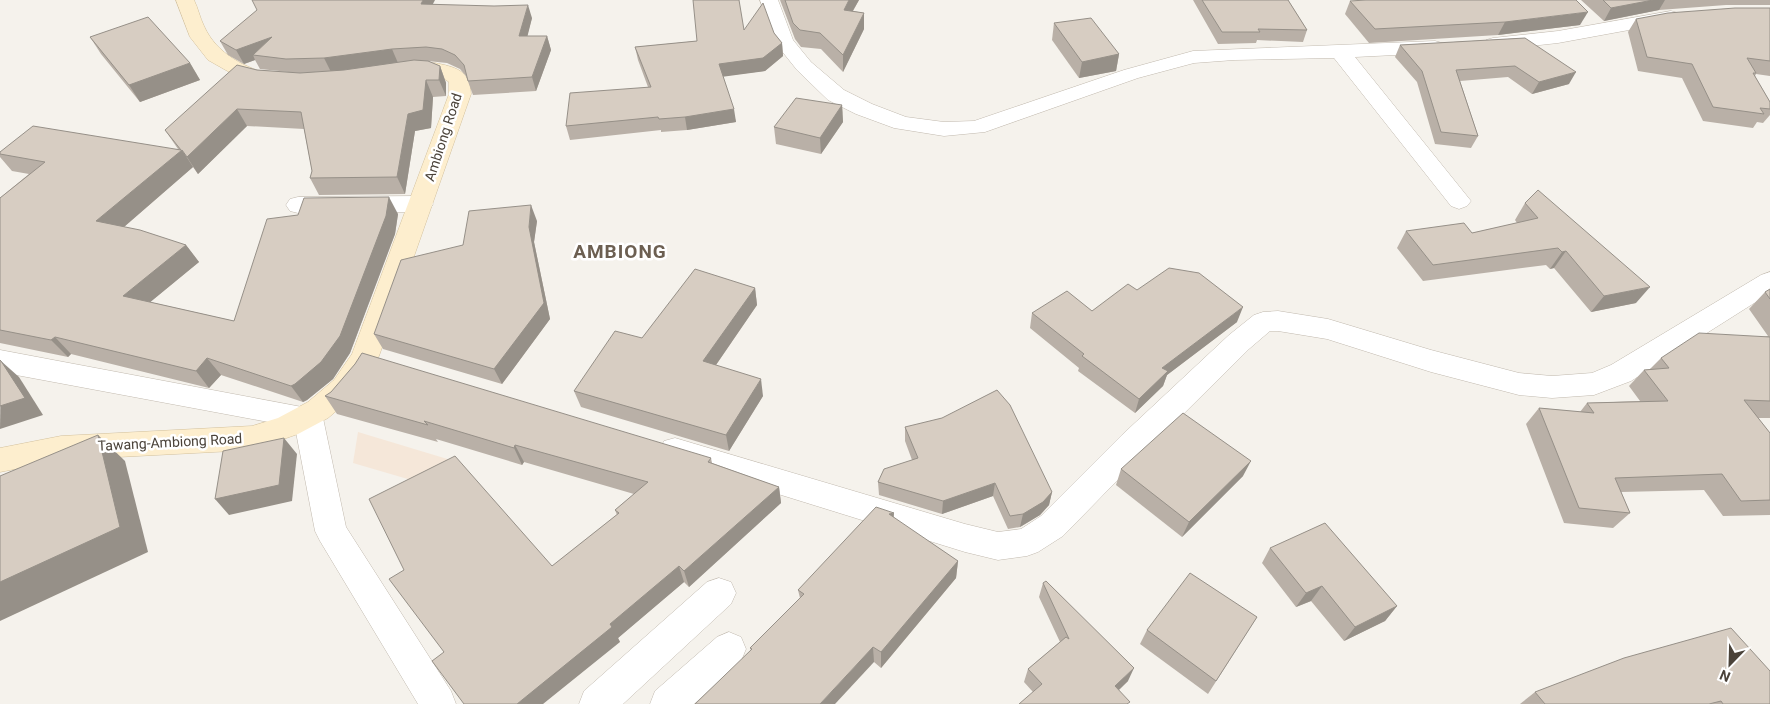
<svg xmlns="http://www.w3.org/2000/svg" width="1770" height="704" viewBox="0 0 1770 704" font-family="Roboto,sans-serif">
	<rect width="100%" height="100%" fill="#f5f2ec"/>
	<path fill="#f5e7d9" d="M358 432 454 461 435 487 353 463Z"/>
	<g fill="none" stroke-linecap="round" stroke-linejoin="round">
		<defs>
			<g id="street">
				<path d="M760 0H778L793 40 811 62 844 90 872 104 906 117 944 122 974 121 1124 70 1193 51 1435 41 1442 43 1445 47 1442 51 1435 53 1355 57 1471 201 1467 206 1459 209 1451 206 1334 58 1234 60 1194 63 1138 78 985 132 944 136 894 128 856 114 828 100 797 70 777 45Z"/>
				<path d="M1671 11 1678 13 1681 17 1678 21 1558 43 1493 50 1486 48 1483 44 1486 40 1493 38 1558 31Z"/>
				<path d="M421 196 429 198 433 204 429 210 421 212 298 213 290 211 286 205 290 199 298 197Z"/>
				<path d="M1770 272V293L1631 381 1594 395 1552 398 1519 395 1431 372 1327 339 1278 331H1270L1249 349 1144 453 1063 536 1038 552 1027 556 998 560 965 552 675 462 664 459 660 450 664 441 675 438 965 524 998 532 1021 529 1041 516 1122 435 1229 335 1254 315 1263 312 1278 311 1328 319 1431 350 1519 373 1552 376 1592 373 1611 365 1761 275Z"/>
				<path d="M0 350 318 410 323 418 346 527 451 691 456 704H418L320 541 315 531 295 427 0 372Z"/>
				<path d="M719 578 731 582 736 593 731 604 623 704H579L584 691 707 582Z"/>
				<path d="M729 632 741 637 746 649 741 661 694 704H650L655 691 717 637Z"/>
			</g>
			<g id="secondary">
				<path d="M176 0H194C198 8 200 18 204 26 217 55 246 68 275 76L278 80 275 84 268 86 238 77 208 60 190 37Z"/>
				<path d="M435 63C455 67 470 70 471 94L379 356 354 396 328 418 298 434 252 450 61 460 0 472V448L61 436 252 426 278 418 308 402 334 380 352 354 449 94V82C434 70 414 79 398 74L395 70 398 66Z"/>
			</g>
		</defs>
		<use href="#street" stroke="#c1b9ae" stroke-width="1"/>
		<use href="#secondary" stroke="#d3c19d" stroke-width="1"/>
		<use href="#street" fill="#fff" fill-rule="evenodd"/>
		<use href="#secondary" fill="#fdeece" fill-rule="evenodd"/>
	</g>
	<g fill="#b9b0a7">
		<path d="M780 0H859L853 11 864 13V29L843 72 821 49 801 47 795 39Z"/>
		<path d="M1193 0H1288L1307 30 1303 42 1257 40 1256 43 1218 44Z"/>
		<path d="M1581 0H1770V5H1726L1659 10 1604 21Z"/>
		<path d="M1350 1 1580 25 1498 35 1369 43 1345 14Z"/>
		<path d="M433 4 532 18 527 36H547L551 50 536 91 473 95 466 76 460 69 447 63 428 61 440 66 446 83V96L433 97 431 128 415 131 405 194 319 195 310 178 312 171 304 129 247 126 198 174 193 167 124 227 186 245 199 262 150 302 234 321 398 214 395 234 350 353 333 379 307 400 303 402 221 375 209 388 71 354 68 357 0 343V198L29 174 12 171 0 157V152L178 149 165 130 257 70 289 72 260 69 255 60 244 64 228 55 220 41Z"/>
		<path d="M1770 8V76L1756 74 1755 76 1770 102V115L1763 123 1757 122 1753 128 1703 121 1682 78 1638 71 1628 32 1636 19Z"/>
		<path d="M1054 23 1119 54 1116 71 1079 78 1052 40Z"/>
		<path d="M744 30 774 33 782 43 783 56 765 71 723 76 736 122 687 130 661 132V130L570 140 566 126 648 87 638 60 635 47 697 41Z"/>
		<path d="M90 37 190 63 200 80 140 102 101 54Z"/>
		<path d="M1525 38 1569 84 1532 94 1508 77 1460 81 1478 136 1471 148 1435 144 1417 82 1395 57 1400 45Z"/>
		<path d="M842 105 843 122 821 154 776 144 774 127Z"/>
		<path d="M1525 203 1636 303 1591 312 1554 268 1550 269 1546 265 1423 281 1397 248 1406 231 1472 233 1517 223 1515 220Z"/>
		<path d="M537 221 534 242 550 319 502 384 383 349 374 334 463 245Z"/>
		<path d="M755 288 757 305 716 365 763 396 729 451 581 407 574 391 642 338Z"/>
		<path d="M1770 289V418H1758L1770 433V515L1723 516 1704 490 1621 492 1630 513 1613 528 1564 523 1526 424 1539 408 1580 412 1587 403 1640 401 1629 386 1644 370 1650 369 1661 358 1768 336 1749 309 1765 292Z"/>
		<path d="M1137 290 1237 322 1167 375 1163 386 1135 413 1078 371 1079 368 1030 328 1032 313 1092 311Z"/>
		<path d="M325 396 711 458 712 463 779 487 781 503 689 587 684 582 618 638 620 642 444 652 617 515 615 510 634 494 524 462 522 465 436 439 438 442 337 414Z"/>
		<path d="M905 427 1052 492 1049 505 1040 515 1020 527 1008 529 993 496 942 514 879 495 878 482 912 460 905 441Z"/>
		<path d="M1121 469 1243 476 1182 537 1116 485Z"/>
		<path d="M893 518 958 561 956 578 881 668 874 662 751 650 750 648 800 598 798 590Z"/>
		<path d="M1270 548 1397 606 1385 621 1344 641 1311 601 1296 607 1262 563Z"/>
		<path d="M1043 583 1128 681 1119 690 1033 692 1024 682 1028 669 1060 642 1039 597Z"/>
		<path d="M1257 617 1208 694 1140 644 1147 630Z"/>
		<path d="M1770 671V704H1520L1535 692Z"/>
	</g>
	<g fill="#969088">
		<path d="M423 0H435L426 17 421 4Z"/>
		<path d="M849 0H859L844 26V10Z"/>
		<path d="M1653 0H1665L1659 10 1604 21 1611 8Z"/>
		<path d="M528 5 532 18 524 50 519 36Z"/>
		<path d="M1588 12 1580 25 1498 35 1505 22Z"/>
		<path d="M864 13V29L843 72V55Z"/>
		<path d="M547 36 551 50 536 91 532 77Z"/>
		<path d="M272 37 253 55 255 60 244 64 236 50Z"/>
		<path d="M782 43 783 56 765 71 721 77 719 64Z"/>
		<path d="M392 49 398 63 331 72 324 58Z"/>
		<path d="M1119 54 1116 71 1079 78 1082 62Z"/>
		<path d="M190 63 200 80 140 102 129 85Z"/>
		<path d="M440 66 446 83V96L439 80Z"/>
		<path d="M1576 72 1569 84 1532 94 1539 82Z"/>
		<path d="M426 80 433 97 431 128 415 131 405 194 397 177 408 114Z"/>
		<path d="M842 105 843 122 821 154 820 138Z"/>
		<path d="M237 109 247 126 198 174 187 157Z"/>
		<path d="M734 109 736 122 687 130 685 117Z"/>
		<path d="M182 150 193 167 110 239 96 221Z"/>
		<path d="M389 197 398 214 395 234 350 353 333 379 307 400 303 402 291 386Z"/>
		<path d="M531 205 537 221 534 242 550 319 502 384 494 369 529 227Z"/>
		<path d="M186 245 199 262 137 313 123 296Z"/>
		<path d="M1566 251 1554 268 1550 269 1562 252Z"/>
		<path d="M1650 287 1636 303 1591 312 1604 296Z"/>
		<path d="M755 288 757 305 707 378 703 361Z"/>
		<path d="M1243 307 1237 322 1167 375 1163 386 1135 413 1139 399 1162 368Z"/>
		<path d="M55 337 71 354 68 357 51 340Z"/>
		<path d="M207 358 221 375 209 388 196 371Z"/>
		<path d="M1 361 19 377 43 415 0 429Z"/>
		<path d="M761 379 763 396 729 451 726 435Z"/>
		<path d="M98 435 125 461 148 552 0 621V582Z"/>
		<path d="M284 438 297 454 292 501 229 515 215 499Z"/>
		<path d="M515 445 524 462 522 465 514 448Z"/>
		<path d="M1251 461 1243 476 1182 537 1189 522Z"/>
		<path d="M995 483 993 496 942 514 943 501Z"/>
		<path d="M779 487 781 503 689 587 684 571Z"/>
		<path d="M1052 492 1049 505 1040 515 1020 527 1023 514Z"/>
		<path d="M894 513 893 530 889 514Z"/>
		<path d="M958 561 956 578 881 668V652Z"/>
		<path d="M679 566 684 582 618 638 620 642 543 704H517L610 624Z"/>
		<path d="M1322 586 1311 601 1296 607 1306 593Z"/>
		<path d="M1397 606 1385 621 1344 641 1355 627Z"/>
		<path d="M873 647 874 662 835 704H820Z"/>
		<path d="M1134 668 1128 681 1109 699 1115 686Z"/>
	</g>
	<g fill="#d7cdc2" stroke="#969088">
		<path d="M252 0H423L421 4 494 6 528 5 519 36H547L532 77 468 81 464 65 455 55 442 49 426 47 392 49 324 58 286 59 253 55 272 37 236 50 220 41 257 10Z"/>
		<path d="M693 0H739L744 30 763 3 774 33 782 43 763 58 719 64 734 109 685 117 659 119 658 117 566 126 570 93 651 87 635 47 697 41Z"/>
		<path d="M785 0H849L844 10 864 13 843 55 820 33 800 30 793 23Z"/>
		<path d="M1202 0H1288L1307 30 1258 29 1260 32H1222Z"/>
		<path d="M1366 0H1576L1588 12 1505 22 1375 29 1350 1Z"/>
		<path d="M1603 0H1653L1611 8Z"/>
		<path d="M1735 8H1770V61L1747 58 1756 73H1753L1770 102V109L1760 108 1764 114 1713 107 1692 64 1647 57 1636 19 1668 13Z"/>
		<path d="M148 17 190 63 129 85 90 37Z"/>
		<path d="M1091 18 1119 54 1082 62 1054 23Z"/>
		<path d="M1525 38 1576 72 1539 82 1515 66 1456 70 1478 136 1441 132 1422 71 1400 45Z"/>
		<path d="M414 60 428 61 440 66 439 80H426L423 110 408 114 397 177 310 178 312 171 301 112 237 109 187 157 182 150 96 221 140 230 186 245 123 296 234 321 267 219 298 215 304 198 389 197 386 216 340 336 321 362 295 384 291 386 207 358 196 371 55 337 51 340 0 330V198L45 162 0 154V152L33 126 181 150 165 130 237 65 257 70 300 73 344 70Z"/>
		<path d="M796 98 842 105 820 138 774 127Z"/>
		<path d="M1538 190 1650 287 1604 296 1566 251 1562 252 1558 248 1433 265 1406 231 1464 223 1472 233 1538 218 1525 203Z"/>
		<path d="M531 205 529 227 544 303 494 369 374 334 401 260 463 245 469 211Z"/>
		<path d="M1169 268 1199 273 1243 307 1162 368 1168 371 1139 399 1082 356 1084 354 1032 313 1067 291 1092 311 1128 284 1137 290Z"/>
		<path d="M695 269 755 288 703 361 761 379 726 435 574 391 615 331 642 338Z"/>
		<path d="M1770 289V299L1765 292Z"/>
		<path d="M1699 333 1770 337V401L1744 400 1770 433V500L1741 501 1722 474 1615 478 1630 513 1579 508 1539 408 1594 413 1587 403 1668 401 1644 370 1669 368 1661 358Z"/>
		<path d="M362 353 711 458 708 462 779 487 684 571 679 566 610 624 612 627 517 704H464L432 661 444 652 389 579 404 570 369 499 455 456 552 566 619 513 615 510 648 482 515 445 514 448 424 421 428 425 325 396 331 392 355 364Z"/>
		<path d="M0 360 1 361 25 398 0 406Z"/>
		<path d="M997 390 1010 405 1052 492 1043 502 1023 514 1010 516 995 483 943 501 878 482 884 469 918 458 905 427 942 418Z"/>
		<path d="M1183 413 1251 461 1189 522 1121 469Z"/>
		<path d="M98 435 120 527 0 582V476Z"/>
		<path d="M284 438 279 485 215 499 223 451Z"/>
		<path d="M876 507 894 513 889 514 958 561 881 652 873 647 820 704H695L752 649 750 648 804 594 798 590Z"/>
		<path d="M1325 523 1397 606 1355 627 1322 586 1306 593 1270 548Z"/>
		<path d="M1190 573 1257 617 1216 681 1147 630Z"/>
		<path d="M1046 581 1134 668 1115 686 1130 702 1127 704H1019L1042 684 1028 669 1066 637 1069 639 1043 583Z"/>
		<path d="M1731 628 1770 671V704H1723L1721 701 1709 704H1545L1535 692 1624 658Z"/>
	</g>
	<g text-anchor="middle" stroke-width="5" stroke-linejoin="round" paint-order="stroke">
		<g font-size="14" fill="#4a4239" stroke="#fff">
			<text transform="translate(443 137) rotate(-72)" y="5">Ambiong Road</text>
			<text transform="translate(170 442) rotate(-3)" y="5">Tawang-Ambiong Road</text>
		</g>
		<g font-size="19" font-weight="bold" letter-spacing="1" fill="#6c5f51" stroke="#fff">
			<text x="620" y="258">AMBIONG</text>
		</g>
	</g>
	<g transform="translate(1730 664) rotate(203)" stroke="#ffffff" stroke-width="4" paint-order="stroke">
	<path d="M0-4L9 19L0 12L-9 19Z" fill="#4a4239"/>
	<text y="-8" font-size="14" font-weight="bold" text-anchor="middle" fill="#4a4239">N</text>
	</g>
</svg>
